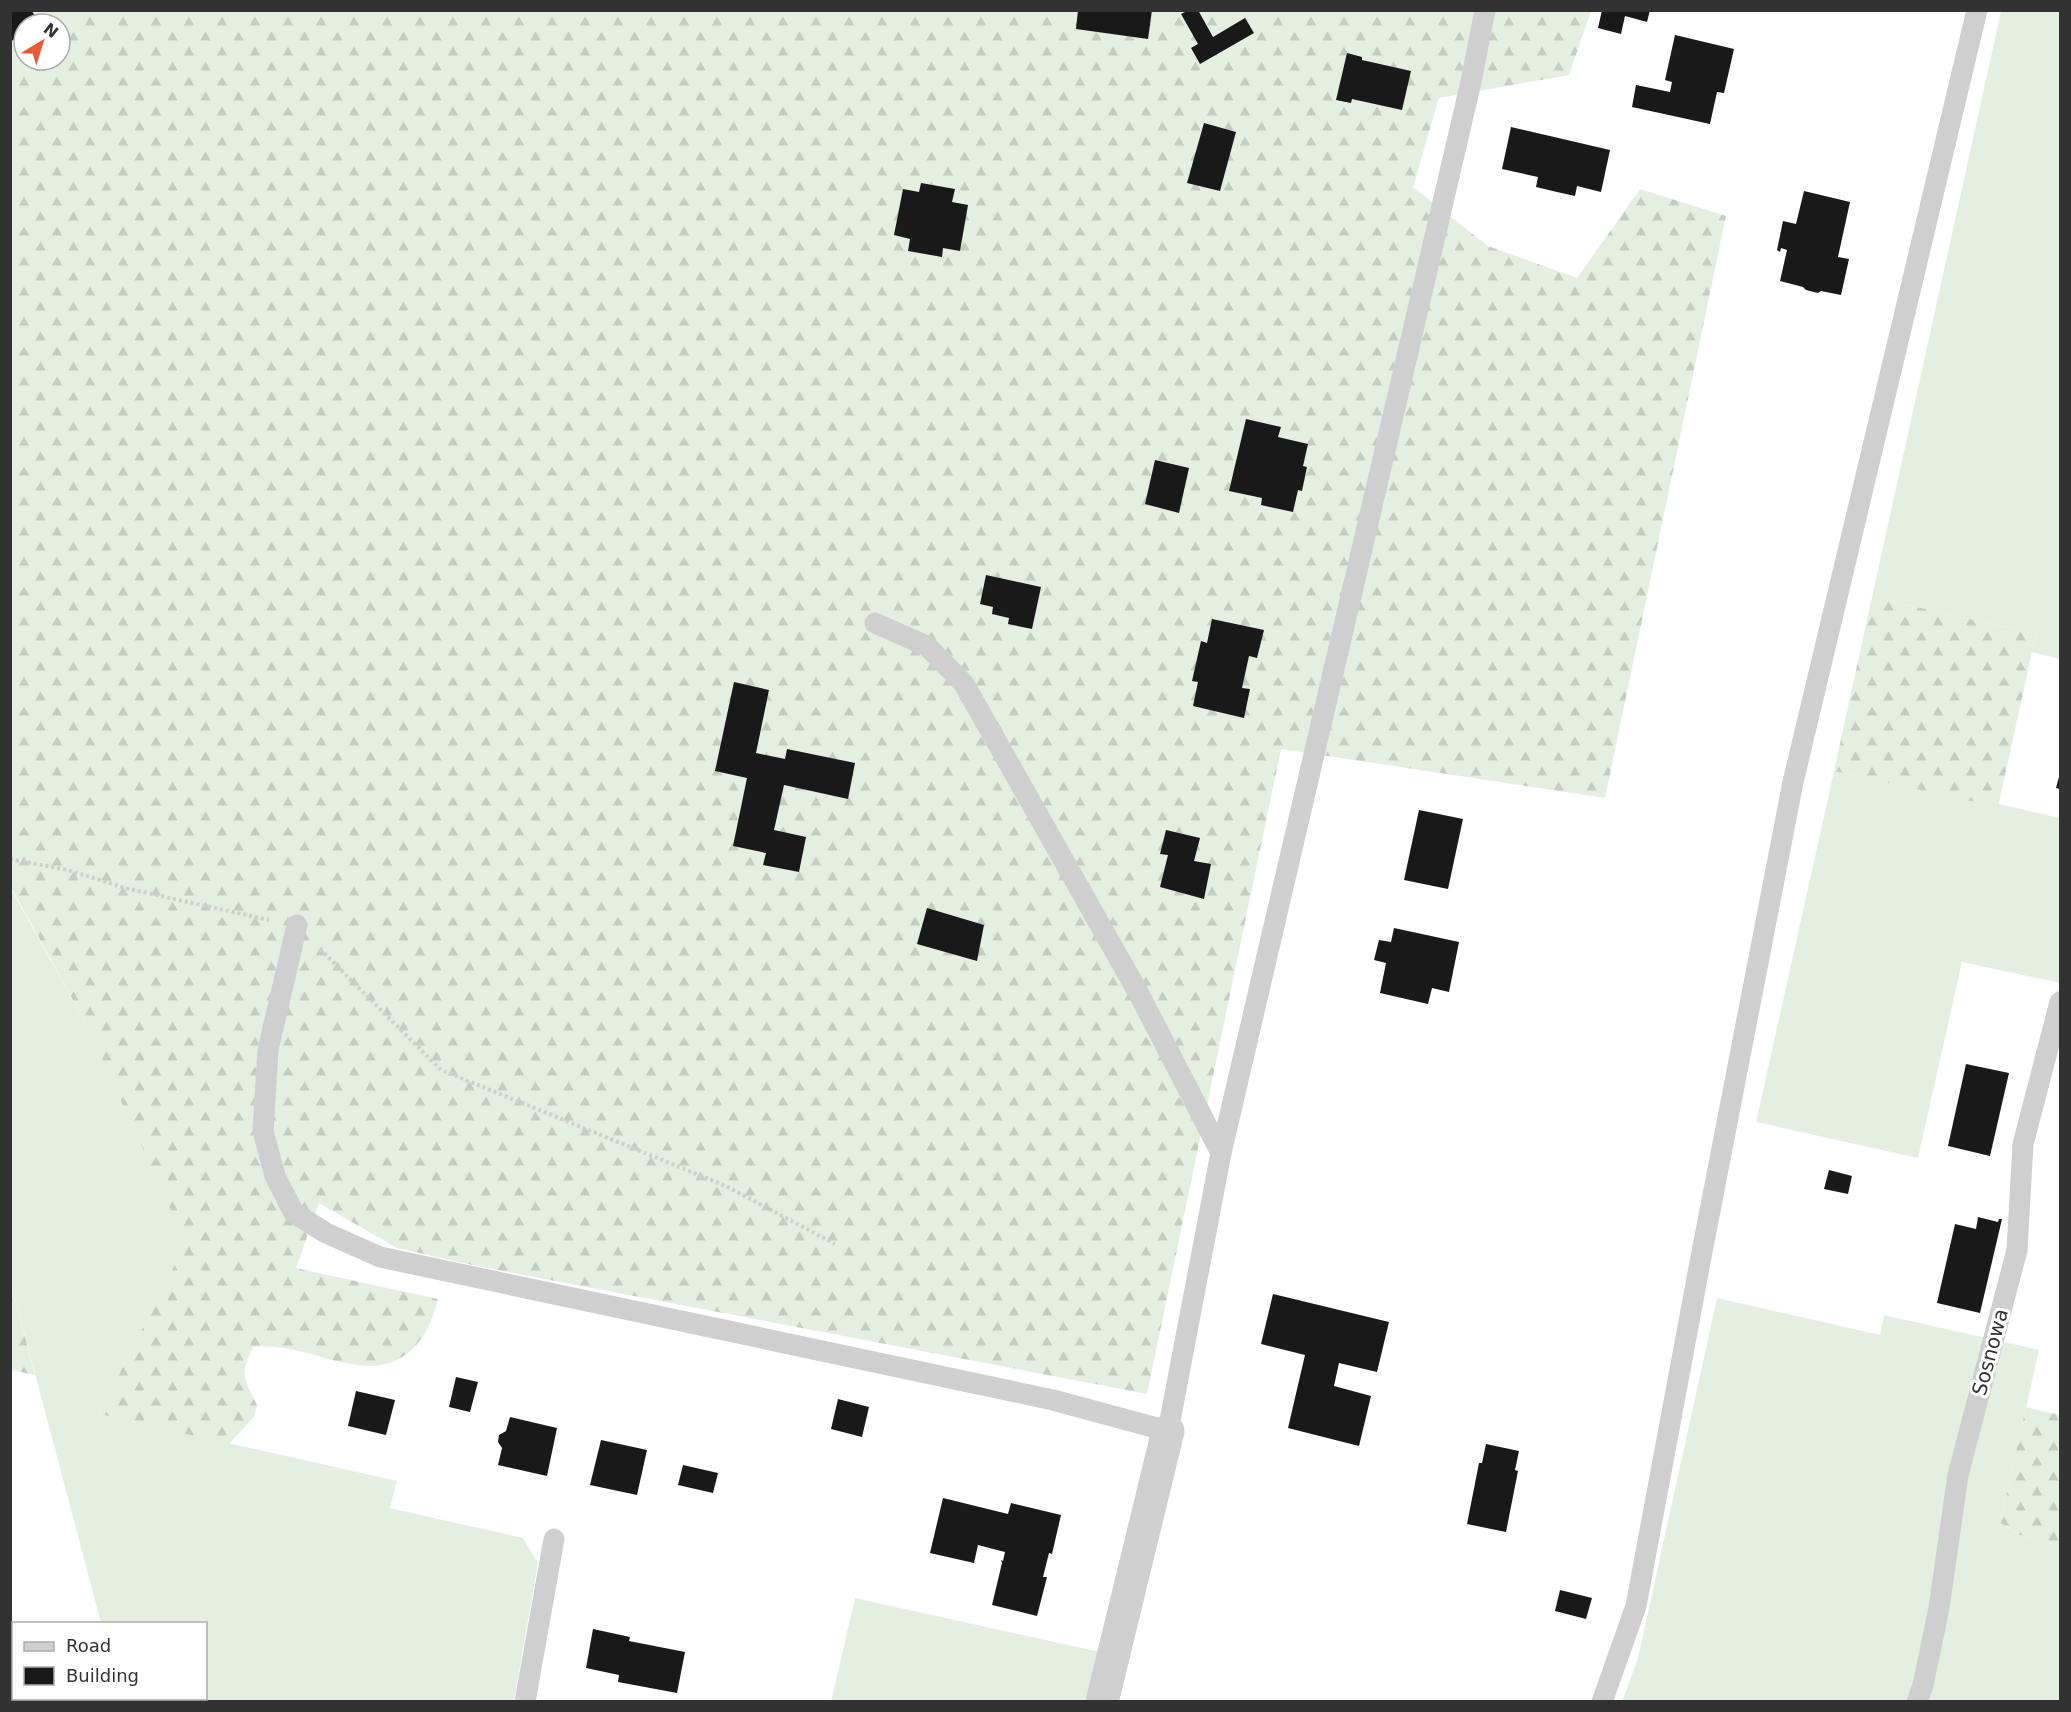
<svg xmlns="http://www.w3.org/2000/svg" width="2071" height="1712" viewBox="0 0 2071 1712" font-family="'DejaVu Sans',sans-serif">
	<defs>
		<pattern id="forest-firs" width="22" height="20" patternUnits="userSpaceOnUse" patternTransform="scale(1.5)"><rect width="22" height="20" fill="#e5efe1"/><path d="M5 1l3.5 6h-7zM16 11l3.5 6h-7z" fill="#c5cdc2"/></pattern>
	</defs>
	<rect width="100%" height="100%" fill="#fff"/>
	<g fill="#e5efe1">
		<path d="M2001 11H2060V659L2032 652 2036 634 1872 597Z"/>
		<path d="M1834 771 1997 806 1999 804 2060 818V983L1962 962 1918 1158 1756 1122Z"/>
		<path d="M10 887 85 1022 187 1243 99 1414 397 1481 390 1508 523 1538 538 1563 514 1701H121L120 1699 206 1698V1624L101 1623 11 1283Z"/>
		<path d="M1717 1298 1880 1335 1884 1315 2039 1350 2000 1523 2020 1535 2060 1546V1701L1622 1702 1638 1658Z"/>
		<path d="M855 1598 1100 1652 1088 1701 831 1702Z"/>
	</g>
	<g fill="url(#forest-firs)" fill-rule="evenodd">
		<path d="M10 11H1591L1569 75 1439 98 1413 187 1488 246 1577 278 1640 189 1726 216 1605 798 1281 749 1147 1394 477 1266 397 1248 319 1203 296 1268 438 1299C428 1341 404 1371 358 1365 323 1361 289 1342 253 1347 240 1375 243 1377 257 1405L254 1417 229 1444 99 1414 186 1243 85 1022 11 887ZM24 24H60V60H24Z"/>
		<path d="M1872 597 2036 634 1998 807 1834 771Z"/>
		<path d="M10 1283H11L35 1375 11 1370Z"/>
		<path d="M2026 1407 2060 1415V1546L2020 1535 2000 1523Z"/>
	</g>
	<g fill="#191919">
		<path d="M10 10H31L41 24H24V37L22 34 10 42Z"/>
		<path d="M1078 10H1152L1148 39 1076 29Z"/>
		<path d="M1189 10H1198L1213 37 1245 18 1254 33 1200 64 1191 48 1198 44 1181 14Z"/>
		<path d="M1602 10H1650L1647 22 1625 16 1621 34 1598 28Z"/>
		<path d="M1675 35 1734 49 1724 93 1717 92 1710 124 1632 107 1636 85 1670 92 1672 82 1665 80Z"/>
		<path d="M1347 53 1362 57V60L1411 71 1402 110 1352 99 1351 103 1336 100Z"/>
		<path d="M1204 123 1236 132 1220 191 1187 183Z"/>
		<path d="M1511 127 1610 150 1601 192 1577 186 1575 196 1557 192 1536 187 1538 177 1502 169Z"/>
		<path d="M921 183 955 189 952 202 968 205 960 251 943 248 942 257 908 251 910 239 894 235 903 189 919 192Z"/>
		<path d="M1804 191 1850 202 1838 257 1849 259 1841 295 1821 291 1818 293 1806 290 1803 287 1780 281 1787 250 1781 248 1780 252 1777 250 1783 221 1796 224Z"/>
		<path d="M1246 419 1281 427 1278 437 1308 444 1303 466 1307 467 1302 491 1298 490 1293 512 1261 505 1262 498 1229 491Z"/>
		<path d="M1155 460 1189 468 1179 513 1145 504Z"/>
		<path d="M986 575 1041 587 1032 629 1008 624 1009 618 992 614 993 607 980 604Z"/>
		<path d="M1212 619 1264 630 1257 658 1249 656 1242 688 1250 689 1244 718 1193 706 1198 682 1192 681 1201 641 1207 643Z"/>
		<path d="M734 682 769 690 756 753 785 759 787 749 855 763 848 799 784 785 774 830 806 837 799 872 763 865 766 853 733 846 747 778 715 771Z"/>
		<path d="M2060 773V789L2056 788Z"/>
		<path d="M1419 810 1463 819 1448 889 1404 880Z"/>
		<path d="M1166 830 1200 838 1194 861 1211 864 1204 899 1160 887 1168 855 1160 854Z"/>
		<path d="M927 908 984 925 977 961 917 944Z"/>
		<path d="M1394 928 1459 942 1449 992 1432 988 1428 1004 1380 993 1386 963 1374 960 1379 940 1391 942Z"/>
		<path d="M1966 1064 2009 1073 1990 1156 1948 1146Z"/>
		<path d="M1829 1170 1852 1176 1848 1194 1824 1189Z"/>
		<path d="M1978 1217 1998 1222 1999 1219H2002L1980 1313 1937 1303 1955 1224 1976 1229Z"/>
		<path d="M1273 1294 1389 1322 1377 1372 1339 1363 1334 1386 1371 1396 1359 1446 1288 1428 1305 1355 1261 1344Z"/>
		<path d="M456 1377 478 1382 470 1412 449 1407Z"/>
		<path d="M356 1391 395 1400 386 1435 348 1426Z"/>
		<path d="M838 1399 869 1407 862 1437 831 1429Z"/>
		<path d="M510 1417 557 1428 547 1476 498 1465 502 1448 498 1442 499 1435 506 1431Z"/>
		<path d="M601 1440 647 1450 637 1495 590 1485Z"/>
		<path d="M1486 1444 1519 1451 1515 1470 1518 1471 1506 1532 1467 1524 1479 1463H1482Z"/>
		<path d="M683 1465 718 1473 713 1493 678 1485Z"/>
		<path d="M943 1498 1008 1514 1011 1503 1061 1515 1052 1554 1049 1553 1043 1577H1047L1037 1616 992 1605 1002 1563 1001 1560 1003 1561 1005 1552 978 1545 974 1563 930 1553Z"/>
		<path d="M1560 1590 1592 1598 1586 1619 1555 1611Z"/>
		<path d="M593 1629 630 1637 629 1641 685 1652 677 1693 618 1682 619 1675 586 1668Z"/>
	</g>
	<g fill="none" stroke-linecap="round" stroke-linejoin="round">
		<g stroke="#cfcfcf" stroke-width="4" stroke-dasharray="3 3" stroke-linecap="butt">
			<path d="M10 859 68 870 125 888 269 920"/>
			<path d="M320 949 441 1070 726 1186 835 1244"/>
		</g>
		<g stroke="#cfcfcf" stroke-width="21">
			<path d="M875 623 927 646 964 684 1138 992 1221 1153"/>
			<path d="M297 925 268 1050 263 1131 275 1176 294 1213 326 1233 380 1257 1053 1400 1168 1431 1221 1153 1471 82 1485 10"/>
			<path d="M525 1702 554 1539"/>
			<path d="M1602 1702 1636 1606 1701 1257 1793 782 1977 10"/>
			<path d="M1917 1702 1923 1685 1939 1608 1958 1475 2017 1250 2023 1144 2060 1002"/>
		</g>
		<path stroke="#cfcfcf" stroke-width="33" d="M1102 1702 1168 1431"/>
	</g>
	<g text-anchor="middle" stroke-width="6" stroke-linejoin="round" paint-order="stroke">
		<g font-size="20" fill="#323232" stroke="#fff">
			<text transform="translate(1990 1352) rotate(-75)" y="7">Sosnowa</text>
		</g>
	</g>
	<rect width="2071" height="1712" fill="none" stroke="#323232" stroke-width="24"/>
	<rect x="12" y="1622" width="195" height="78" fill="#ffffff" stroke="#adadad" stroke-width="1.5"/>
	<rect x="24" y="1642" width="30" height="9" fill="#cfcfcf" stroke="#adadad" stroke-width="1.5"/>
	<text x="66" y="1652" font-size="18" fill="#323232">Road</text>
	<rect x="24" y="1667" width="30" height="18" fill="#191919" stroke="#adadad" stroke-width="1.5"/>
	<text x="66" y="1682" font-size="18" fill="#323232">Building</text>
	<g transform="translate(42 42) rotate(38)"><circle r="28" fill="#ffffff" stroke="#adadad" stroke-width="1.5"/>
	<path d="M0-4.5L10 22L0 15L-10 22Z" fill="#e75a36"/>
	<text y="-9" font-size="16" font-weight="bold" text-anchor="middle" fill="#323232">N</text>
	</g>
</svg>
